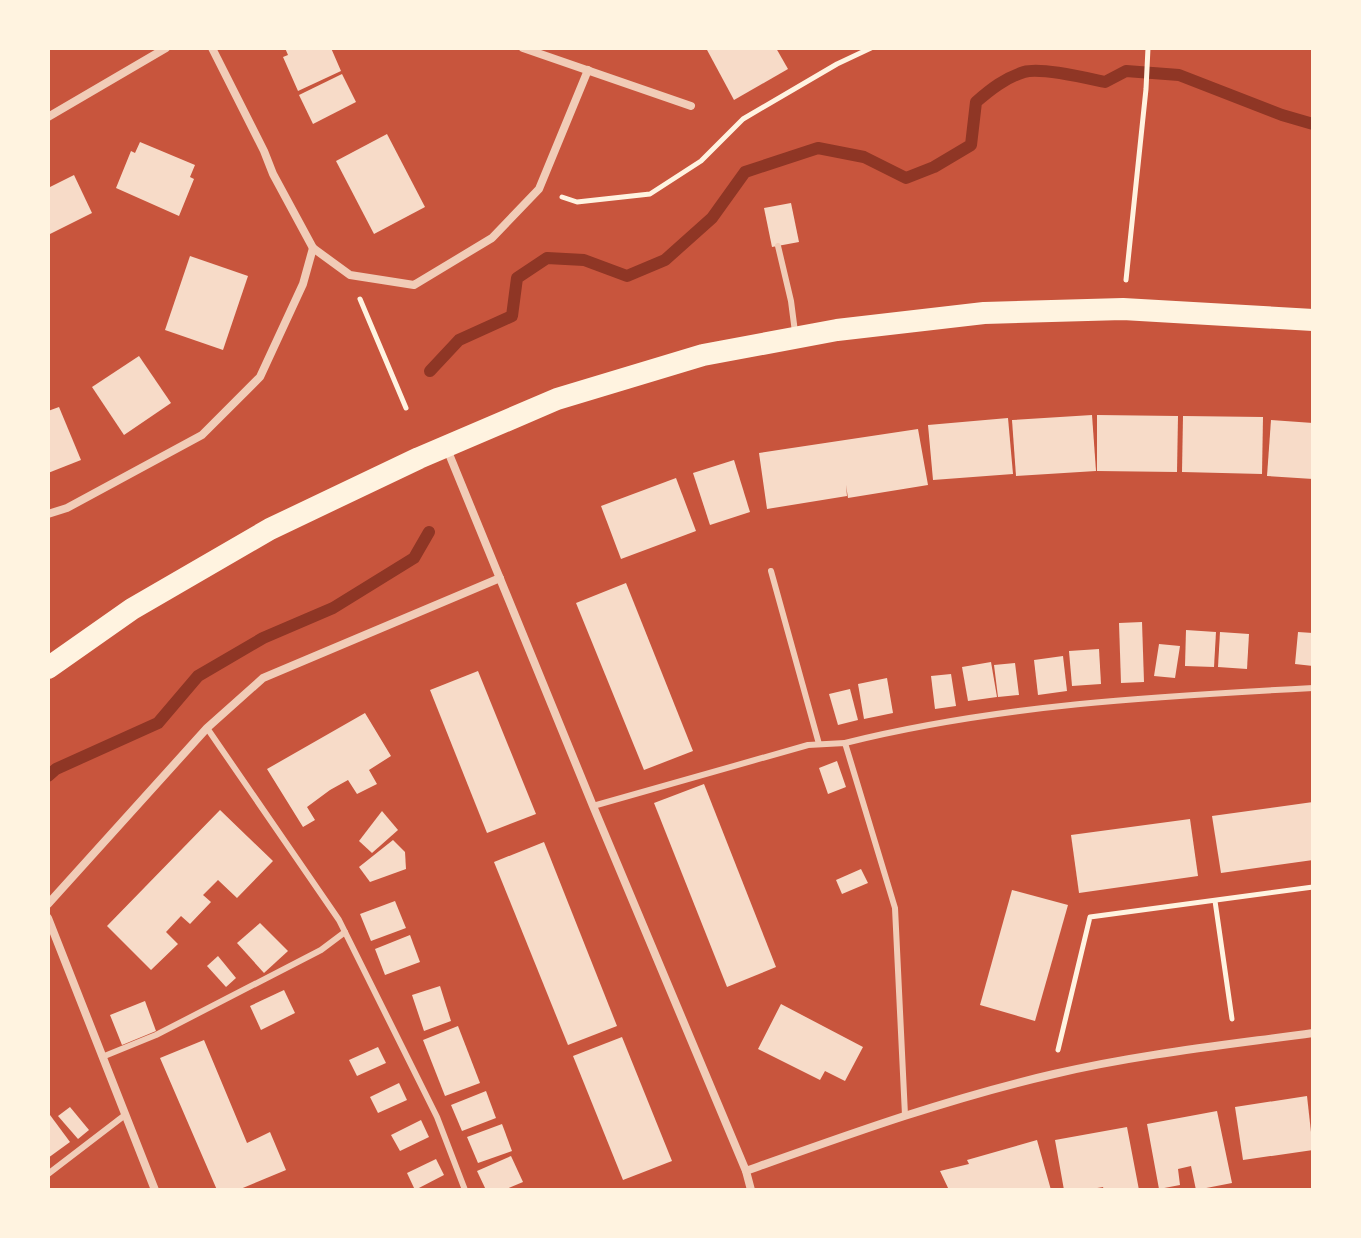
<svg xmlns="http://www.w3.org/2000/svg" width="1361" height="1238" viewBox="0 0 1361 1238" font-family="'Exo 2',sans-serif">
	<rect width="100%" height="100%" fill="#c8553d"/>
	<g fill="none" stroke-linecap="round" stroke-linejoin="round">
		<g stroke="#8f3625" stroke-width="12">
			<path d="M430 371 459 340 512 316 517 278 547 258 584 260 627 276 665 260 712 218 745 172 818 148 864 157 906 178 934 167 971 145 976 102C991 89 1005 78 1024 72 1041 67 1086 78 1105 82L1126 71 1179 75 1282 115 1313 124"/>
			<path d="M48 776 56 769 158 723 198 676 263 638 333 608 414 558 429 532"/>
		</g>
	</g>
	<g fill="#f7dbc8">
		<path d="M285 48H331L341 71 298 91 283 57 288 55Z"/>
		<path d="M706 48H776L788 69 734 100Z"/>
		<path d="M342 74 356 102 313 124 299 95Z"/>
		<path d="M387 134 425 207 374 234 336 161Z"/>
		<path d="M140 142 195 165 190 177 194 179 179 216 116 188 131 151 135 153Z"/>
		<path d="M74 175 92 213 48 235V188Z"/>
		<path d="M791 203 799 242 772 247 764 208Z"/>
		<path d="M190 256 248 276 223 350 165 330Z"/>
		<path d="M139 356 171 403 124 435 92 387Z"/>
		<path d="M59 407 81 460 48 473V411Z"/>
		<path d="M1092 415 1096 471 1016 476 1012 420Z"/>
		<path d="M1097 415 1178 416 1177 472 1097 471Z"/>
		<path d="M1183 416 1263 417 1262 474 1182 472Z"/>
		<path d="M1008 418 1013 474 933 480 928 425Z"/>
		<path d="M1271 420 1313 423V479L1267 476Z"/>
		<path d="M918 429 928 485 848 498 846 485 847 496 767 509 759 453Z"/>
		<path d="M734 460 750 512 710 525 693 473Z"/>
		<path d="M676 478 696 531 621 559 601 506Z"/>
		<path d="M626 583 693 751 644 770 576 603Z"/>
		<path d="M1142 622 1144 682 1121 683 1119 623Z"/>
		<path d="M1186 630 1216 632 1214 667 1185 666Z"/>
		<path d="M1220 632 1249 634 1247 669 1218 667Z"/>
		<path d="M1298 632 1313 633V666L1295 664Z"/>
		<path d="M1159 644 1180 646 1175 678 1154 676Z"/>
		<path d="M1099 649 1101 684 1072 686 1069 651Z"/>
		<path d="M1063 656 1067 691 1038 695 1034 660Z"/>
		<path d="M991 662 997 697 968 701 962 667Z"/>
		<path d="M1015 663 1019 695 998 697 994 665Z"/>
		<path d="M478 671 536 814 487 833 430 690Z"/>
		<path d="M951 674 956 706 935 709 931 676Z"/>
		<path d="M887 678 893 713 864 719 858 684Z"/>
		<path d="M850 689 858 720 838 725 829 694Z"/>
		<path d="M365 713 391 756 369 770 377 784 357 794 348 780 330 790 307 807 315 820 303 827 267 769Z"/>
		<path d="M837 761 846 787 828 794 819 768Z"/>
		<path d="M704 784 776 967 727 987 654 803Z"/>
		<path d="M1313 802V860L1221 873 1212 816Z"/>
		<path d="M220 810 273 861 237 898 218 880 203 895 211 902 190 924 181 916 166 932 178 944 151 970 107 926Z"/>
		<path d="M382 811 398 830 372 853 359 841Z"/>
		<path d="M1190 819 1198 876 1079 893 1071 835Z"/>
		<path d="M393 840 405 852 406 869 370 882 359 867Z"/>
		<path d="M544 842 617 1026 568 1045 494 862Z"/>
		<path d="M861 869 868 883 842 894 836 880Z"/>
		<path d="M1012 890 1068 905 1035 1021 980 1005Z"/>
		<path d="M395 901 406 928 371 941 360 914Z"/>
		<path d="M260 923 288 951 264 973 237 943Z"/>
		<path d="M410 935 420 962 385 975 375 949Z"/>
		<path d="M218 956 236 978 226 987 207 966Z"/>
		<path d="M440 986 451 1021 424 1031 412 995Z"/>
		<path d="M284 990 295 1013 261 1030 250 1006Z"/>
		<path d="M145 1001 156 1031 122 1045 110 1015Z"/>
		<path d="M781 1004 863 1047 845 1081 825 1071 820 1080 758 1049Z"/>
		<path d="M458 1026 480 1083 445 1096 423 1040Z"/>
		<path d="M622 1037 672 1161 623 1180 573 1056Z"/>
		<path d="M204 1040 247 1143 270 1132 286 1170 238 1190H217L160 1058Z"/>
		<path d="M378 1047 386 1063 357 1076 349 1060Z"/>
		<path d="M399 1083 407 1100 378 1113 370 1097Z"/>
		<path d="M486 1091 496 1118 462 1131 451 1105Z"/>
		<path d="M1307 1096 1313 1150 1243 1160 1235 1107Z"/>
		<path d="M70 1107 89 1130 78 1139 58 1116Z"/>
		<path d="M1217 1111 1232 1183 1196 1190 1191 1166 1178 1169 1180 1185 1159 1189 1147 1124Z"/>
		<path d="M50 1115 70 1142 48 1158V1116Z"/>
		<path d="M421 1120 429 1137 400 1151 391 1135Z"/>
		<path d="M502 1124 512 1151 478 1163 467 1137Z"/>
		<path d="M1127 1127 1139 1190H1104L1103 1187 1086 1190H1064L1055 1140Z"/>
		<path d="M1037 1140 1051 1190H949L940 1171 969 1164 967 1160Z"/>
		<path d="M511 1156 523 1182 504 1190H486L477 1171Z"/>
		<path d="M436 1159 444 1175 415 1190 407 1173Z"/>
	</g>
	<g fill="none" stroke-linecap="round" stroke-linejoin="round">
		<g stroke="#fff3e0" stroke-width="5">
			<path d="M562 197 577 202 650 194 701 161 743 119 837 64 871 48"/>
			<path d="M1126 280 1146 89 1148 48"/>
			<path d="M360 299 406 408"/>
			<path d="M1215 901 1232 1019"/>
			<path d="M1058 1050 1090 917 1313 887"/>
		</g>
		<g stroke="#f1ccb7" stroke-width="6">
			<path d="M778 246 791 301 795 332"/>
			<path d="M771 571 819 744"/>
			<path d="M207 728 339 920 437 1117 465 1190"/>
			<path d="M845 743C997 705 1157 696 1313 688"/>
			<path d="M593 806 808 745 845 743 895 908 905 1115"/>
			<path d="M102 1057 156 1035 321 950 345 932"/>
			<path d="M48 1174 125 1115"/>
		</g>
		<g stroke="#f1ccb7" stroke-width="8">
			<path d="M212 48 264 151 273 174 313 248 350 275 414 285 492 238 539 189 588 70"/>
			<path d="M523 48 691 106"/>
			<path d="M48 117 166 48"/>
			<path d="M447 449 593 806 746 1171 751 1190"/>
			<path d="M48 514 67 508 202 435 260 377 303 284 313 248"/>
			<path d="M48 904 207 728 263 678 500 578"/>
			<path d="M48 918 155 1190"/>
			<path d="M746 1171C847 1135 949 1098 1054 1074 1139 1054 1226 1045 1313 1033"/>
		</g>
		<path stroke="#fff3e0" stroke-width="22" d="M48 668 132 609 270 529 419 458 557 399 703 355 837 330 984 313 1123 309 1313 320"/>
	</g>
	<rect width="1361" height="1238" fill="none" stroke="#fff3e0" stroke-width="100"/>
</svg>
